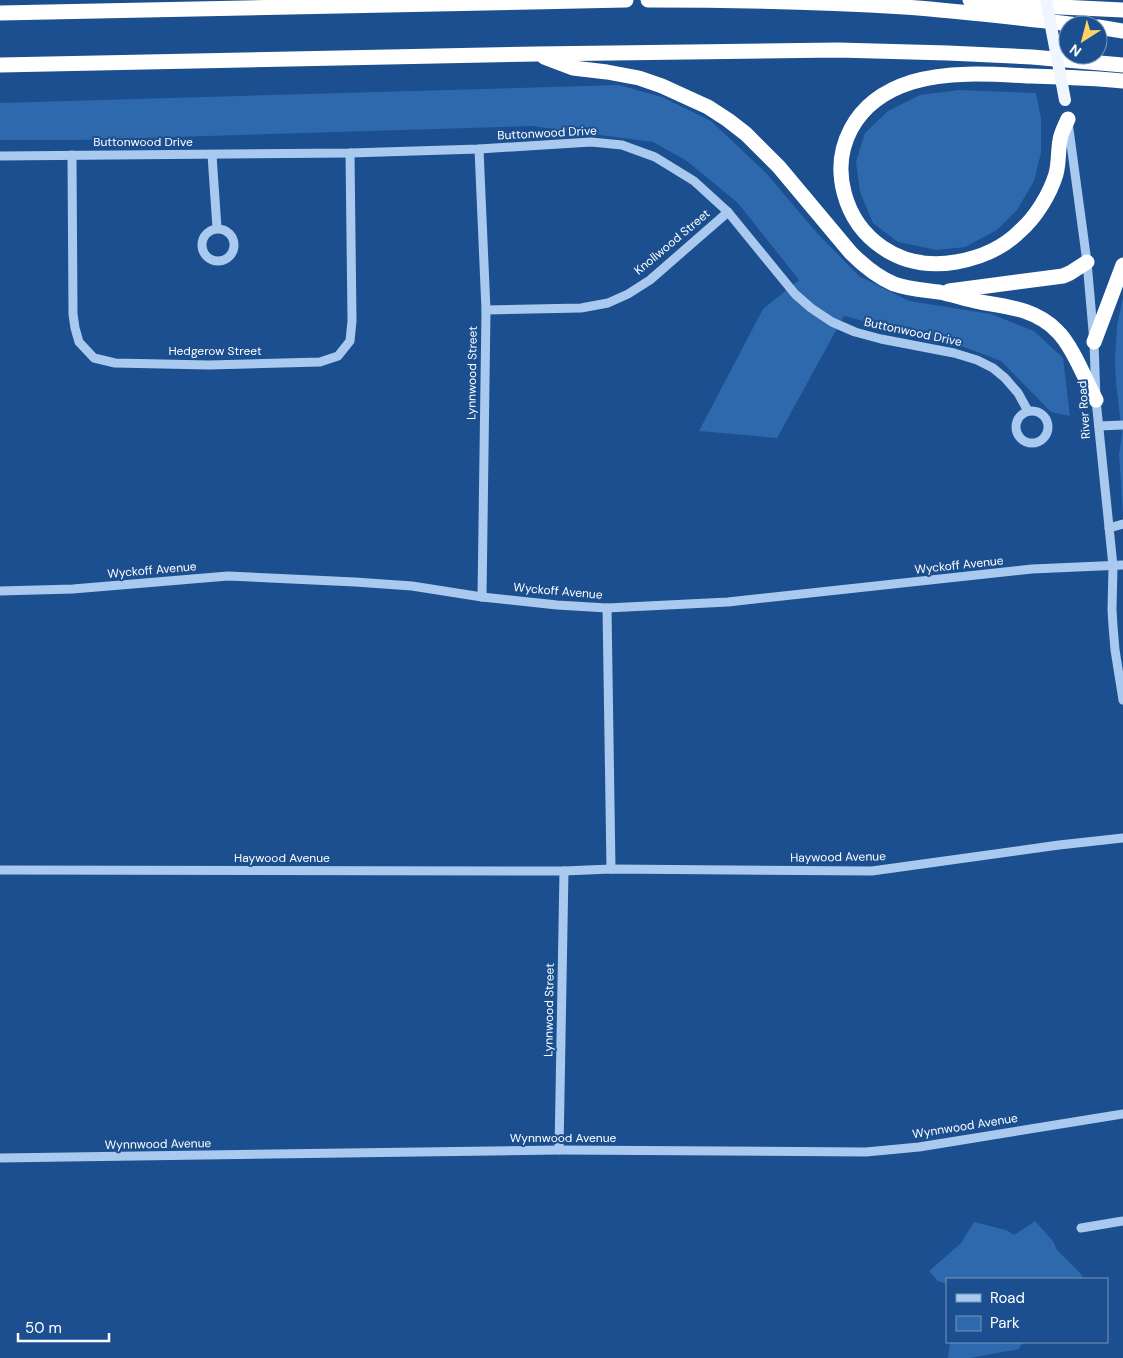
<svg xmlns="http://www.w3.org/2000/svg" width="1123" height="1358" viewBox="0 0 1123 1358" font-family="'DM Sans',sans-serif">
	<rect width="100%" height="100%" fill="#1b4f8f"/>
	<g fill="#2e69ad">
		<path d="M619 85 662 97 711 121 766 173 817 233 859 276 909 301 991 314 1034 331 1063 358 1070 416 1051 412 1001 361 964 347 844 316 777 438 699 431 763 309 799 280 738 203 687 161 653 142 532 126 78 140H0V103Z"/>
		<path d="M959 90 1036 93 1041 118V153L1034 181 1017 210 997 230 965 247 937 250 898 242 873 223 860 192 856 162 865 133 888 111 920 95Z"/>
		<path d="M1123 297V515L1119 455 1122 433 1116 383 1115 359 1117 326Z"/>
		<path d="M1035 1221 1053 1241 1057 1250 1081 1274 1084 1279H947V1284L938 1281 929 1271 961 1243 974 1222 1006 1230 1014 1235Z"/>
		<path d="M950 1342H1023L1019 1349 970 1358H948Z"/>
	</g>
	<g fill="none" stroke-linecap="round" stroke-linejoin="round">
		<g stroke="#a9c9ee" stroke-width="9">
			<path d="M1068 122 1087 262 1094 342 1096 400 1113 566 1112 610 1113 626 1115 650 1123 700"/>
			<path d="M479 149 486 310 482 597"/>
			<path d="M72 155 73 314 75 328 79 342 94 358 115 363 209 365 320 362 338 356 350 341 352 321 350 153"/>
			<path d="M212 155 217 228"/>
			<path d="M0 156 350 153 479 149 591 142 622 145 655 157 694 181 728 212 795 294 811 308 832 322 855 332 881 339 954 353 977 360 993 368 1005 378 1018 393 1028 411"/>
			<circle cx="218" cy="245" r="16"/>
			<path d="M486 310 581 308 608 303 628 294 650 280 728 212"/>
			<circle cx="1032" cy="427" r="16"/>
			<path d="M1099 426 1123 425"/>
			<path d="M1109 528 1123 524"/>
			<path d="M0 591 73 589 228 576 355 582 412 586 482 597 557 605 607 608 728 602 1032 569 1123 565"/>
			<path d="M607 608 611 869"/>
			<path d="M0 870 564 871 611 869 872 871 1059 845 1123 838"/>
			<path d="M559 1150 564 871"/>
			<path d="M0 1158 559 1150 866 1152 919 1147 1123 1114"/>
			<path d="M1081 1228 1123 1221"/>
		</g>
		<g stroke="#fff" stroke-width="15">
			<path d="M648 0C734 0 819 2 904 7 962 11 1020 18 1078 25"/>
			<path d="M970 0 1018 5 1123 10"/>
			<path d="M0 13 626 0"/>
			<path d="M1098 27 1123 31"/>
			<path d="M544 57 573 68 607 72 639 78 662 86 708 107 728 120 746 134 779 167 851 253C864 266 877 277 894 284 908 289 924 290 939 292 953 295 966 299 980 302 1008 307 1036 309 1057 331 1072 345 1086 381 1096 400"/>
			<path d="M0 65 536 54 838 50 948 53 1032 57 1123 65"/>
			<path d="M1068 119C1065 126 1061 133 1060 140 1058 151 1059 163 1056 174 1050 194 1036 217 1020 231 1003 248 979 258 956 262 839 282 790 120 912 82 948 71 992 74 1029 76 1060 77 1092 78 1123 81"/>
			<path d="M949 291 1063 276 1070 273 1087 262"/>
			<path d="M1094 342 1123 265"/>
		</g>
		<path stroke="#f0f6ff" stroke-width="12" d="M1046 0 1065 100"/>
	</g>
	<g text-anchor="middle" stroke-width="4" stroke-linejoin="round" paint-order="stroke">
		<g font-size="12" fill="#fff" stroke="#1b4f8f">
			<text transform="translate(547 133) rotate(-3)" y="4">Buttonwood Drive</text>
			<text x="143" y="146">Buttonwood Drive</text>
			<text transform="translate(672 242) rotate(-40)" y="4">Knollwood Street</text>
			<text transform="translate(913 332) rotate(12)" y="4">Buttonwood Drive</text>
			<text x="215" y="355">Hedgerow Street</text>
			<text transform="translate(472 373) rotate(-89)" y="4">Lynnwood Street</text>
			<text transform="translate(1084 410) rotate(-94)" y="4">River Road</text>
			<text transform="translate(959 565) rotate(-6)" y="4">Wyckoff Avenue</text>
			<text transform="translate(152 570) rotate(-5)" y="4">Wyckoff Avenue</text>
			<text transform="translate(558 591) rotate(5)" y="4">Wyckoff Avenue</text>
			<text transform="translate(838 857) rotate(-1)" y="4">Haywood Avenue</text>
			<text x="282" y="862">Haywood Avenue</text>
			<text transform="translate(549 1010) rotate(-89)" y="4">Lynnwood Street</text>
			<text transform="translate(965 1126) rotate(-9)" y="4">Wynnwood Avenue</text>
			<text x="563" y="1142">Wynnwood Avenue</text>
			<text transform="translate(158 1144) rotate(-1)" y="4">Wynnwood Avenue</text>
		</g>
	</g>
	<rect x="946" y="1278" width="162" height="65" fill="#1b4f8f" stroke="#7695bc"/>
	<rect x="956" y="1294" width="25" height="8" fill="#a9c9ee" stroke="#7695bc"/>
	<text x="990" y="1303" font-size="15" fill="#ffffff">Road</text>
	<rect x="956" y="1316" width="25" height="15" fill="#2e69ad" stroke="#7695bc"/>
	<text x="990" y="1328" font-size="15" fill="#ffffff">Park</text>
	<g transform="translate(1083 40) rotate(216)"><circle r="24" fill="#1b4f8f" stroke="#7695bc"/>
	<path d="M0-4L9 19L0 12L-9 19Z" fill="#ffd166"/>
	<text y="-8" font-size="14" font-weight="bold" text-anchor="middle" fill="#ffffff">N</text>
	</g>
	<path d="M18 1333v8h91v-8" fill="none" stroke="#ffffff" stroke-width="2.5"/>
	<text x="25" y="1333" font-size="15" fill="#ffffff" stroke="#1b4f8f" stroke-width="4" paint-order="stroke">50 m</text>
</svg>
